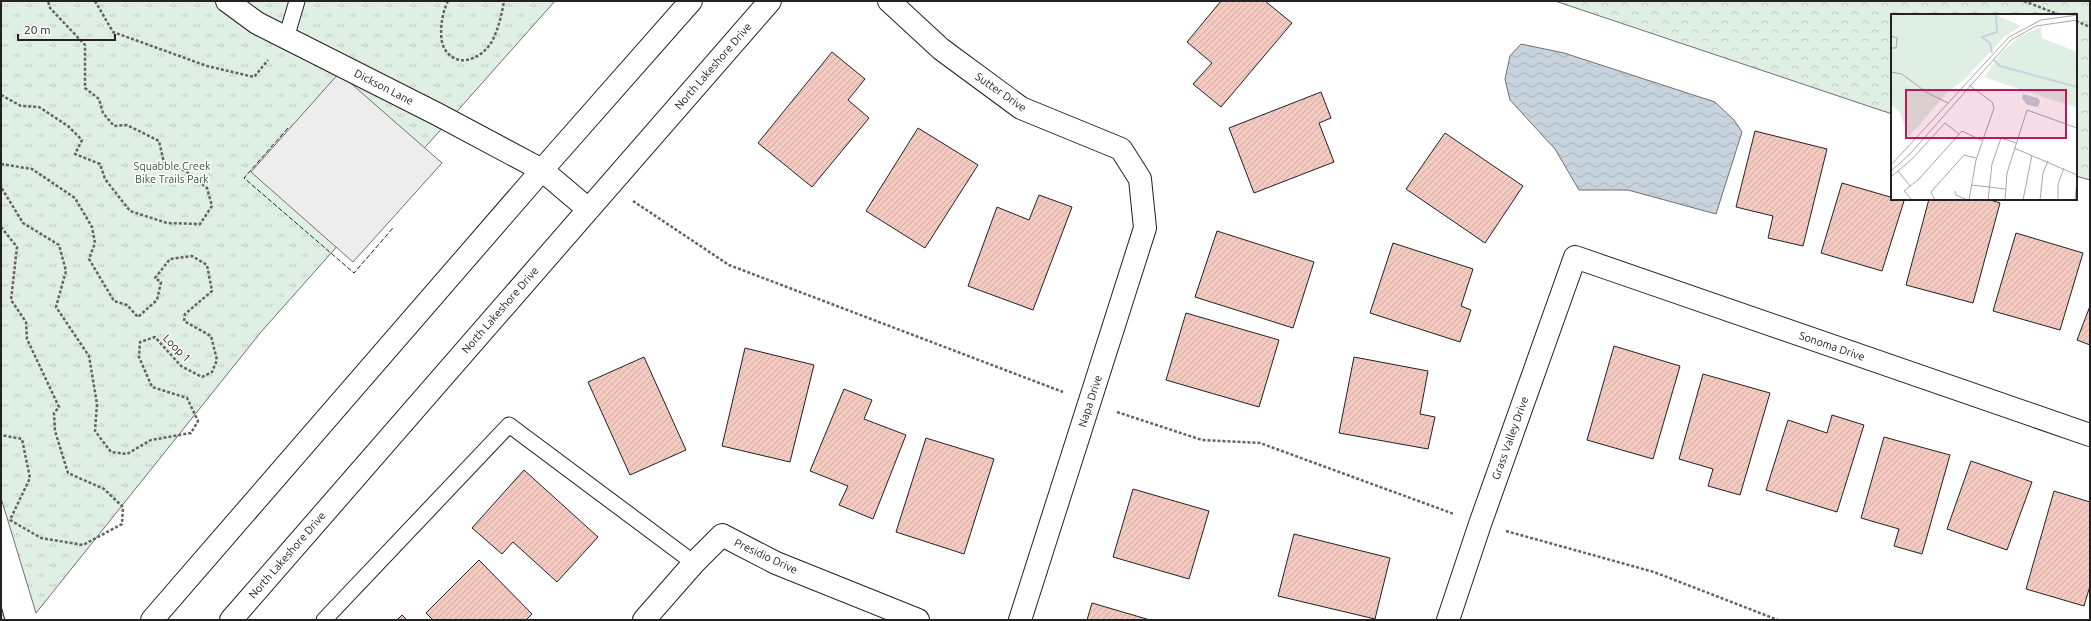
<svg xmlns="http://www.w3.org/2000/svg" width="2091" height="621" viewBox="0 0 2091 621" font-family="Ubuntu,sans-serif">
	<defs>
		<pattern id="forest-crowns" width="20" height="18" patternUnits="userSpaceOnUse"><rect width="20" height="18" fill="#e0efe3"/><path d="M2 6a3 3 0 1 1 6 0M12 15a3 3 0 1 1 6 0" fill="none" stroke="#c0cdc2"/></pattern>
		<pattern id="park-tufts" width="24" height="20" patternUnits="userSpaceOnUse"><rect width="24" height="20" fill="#e0efe3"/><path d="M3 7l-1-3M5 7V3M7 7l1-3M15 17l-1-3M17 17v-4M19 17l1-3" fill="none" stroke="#c0cdc2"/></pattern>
		<pattern id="water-waves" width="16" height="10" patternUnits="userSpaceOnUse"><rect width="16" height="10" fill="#c7d3dd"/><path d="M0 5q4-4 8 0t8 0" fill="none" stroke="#abb5bd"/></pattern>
		<pattern id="building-hatch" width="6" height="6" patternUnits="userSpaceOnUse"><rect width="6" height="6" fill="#f3c9c0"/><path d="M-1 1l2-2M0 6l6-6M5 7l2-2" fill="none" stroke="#d0aca5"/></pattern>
	</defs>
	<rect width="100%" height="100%" fill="#fff"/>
	<path fill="url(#forest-crowns)" stroke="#6f6f6f" d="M1555 1H2090V180L2076 176V15H1892V114Z"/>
	<path fill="url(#park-tufts)" stroke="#6f6f6f" d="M1 1H555L261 332 36 613 1 498Z"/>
	<path fill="#ededed" stroke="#6f6f6f" d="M339 73 442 163 353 262 251 172Z"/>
	<path fill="url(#water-waves)" stroke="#6f6f6f" d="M1521 44 1564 53 1715 102 1734 120 1742 132 1716 214 1628 190H1579L1555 149 1510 100 1505 79 1510 56Z"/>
	<g fill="url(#building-hatch)" stroke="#222">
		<path d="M1221 1H1265L1292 23 1221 107 1193 84 1212 63 1187 42Z"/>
		<path d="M832 52 865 79 848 100 869 118 812 187 758 143Z"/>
		<path d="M1321 92 1331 118 1319 123 1334 162 1254 193 1229 128Z"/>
		<path d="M918 128 978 165 925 248 866 211Z"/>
		<path d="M1755 131 1827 149 1803 246 1768 238 1773 216 1736 207Z"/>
		<path d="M1445 133 1523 186 1485 243 1406 189Z"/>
		<path d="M1842 183 1904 201 1882 271 1821 253Z"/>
		<path d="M1039 195 1072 207 1033 310 968 286 997 207 1029 220Z"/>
		<path d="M1929 199H1987L2000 203 1973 303 1906 285Z"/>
		<path d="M1217 231 1314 262 1293 328 1195 297Z"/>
		<path d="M2016 233 2083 253 2060 330 1993 311Z"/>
		<path d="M1393 243 1473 269 1461 306 1471 310 1460 342 1370 313Z"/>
		<path d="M2090 306V345L2077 340Z"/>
		<path d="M1186 313 1279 340 1259 407 1166 380Z"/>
		<path d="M1614 346 1680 366 1653 459 1587 440Z"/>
		<path d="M745 348 814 365 790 462 722 446Z"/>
		<path d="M644 357 686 450 630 475 588 382Z"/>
		<path d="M1354 357 1428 371 1420 414 1435 417 1428 449 1339 433Z"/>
		<path d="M1703 374 1770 393 1740 495 1708 486 1713 469 1679 459Z"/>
		<path d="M844 389 872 400 864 419 906 435 873 519 839 505 848 486 810 471Z"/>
		<path d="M1832 415 1864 425 1837 512 1766 490 1788 420 1827 433Z"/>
		<path d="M1884 437 1950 455 1922 554 1894 546 1899 529 1861 518Z"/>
		<path d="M926 438 994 459 964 554 896 532Z"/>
		<path d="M1971 461 2032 482 2007 550 1947 529Z"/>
		<path d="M524 470 598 537 557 582 513 542 502 554 472 528Z"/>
		<path d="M1133 489 1209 511 1189 579 1113 557Z"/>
		<path d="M2054 491 2090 502V586L2084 606 2026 589Z"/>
		<path d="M1294 534 1390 558 1375 619 1278 596Z"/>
		<path d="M479 560 532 614 526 620H433L426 613Z"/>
		<path d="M1092 603 1150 620H1087Z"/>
		<path d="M1 606 5 620H1Z"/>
		<path d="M402 615 407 620H397Z"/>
	</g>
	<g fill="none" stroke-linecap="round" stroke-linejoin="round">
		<defs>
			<g id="lane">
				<path d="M286 38 297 1"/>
				<path d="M324 620 509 425 694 563"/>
			</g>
			<g id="street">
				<path d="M227 1 257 23 437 114 542 170"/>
				<path d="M889 1 941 49 1021 108 1121 149 1140 179 1145 228 1020 620"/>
				<path d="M644 620 694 563 722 535 776 563 918 620"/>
				<path d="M1448 620 1480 524 1575 257 2090 435"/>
			</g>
			<g id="secondary">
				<path d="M542 170 588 209"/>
				<path d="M152 620 542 170 691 1"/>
				<path d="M231 620 770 1"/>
			</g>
		</defs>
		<use href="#lane" stroke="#222" stroke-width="17"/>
		<use href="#street" stroke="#222" stroke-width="24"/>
		<use href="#secondary" stroke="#222" stroke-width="24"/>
		<g stroke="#646464" stroke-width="2.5" stroke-dasharray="3 2" stroke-linecap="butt">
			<path d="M95 1 113 32 207 66 254 77 268 60"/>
			<path d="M448 1C442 12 437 40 446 51 461 71 487 55 494 37 499 26 502 13 504 1"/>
			<path d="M2024 1 2060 15"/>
			<path d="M2076 21 2090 27"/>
			<path d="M1 95 21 106 39 107 68 126 82 140 75 154 100 164 105 179 130 211 167 223 200 224 212 206 207 188 186 171 164 163 159 141 127 125 114 126 103 113 99 99 85 88V45L50 8 48 1"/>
			<path d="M1 164 32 169 75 198 92 227 95 243 89 259 114 301 127 305 138 317 157 300 161 282 155 278 170 259 192 256 207 265 212 291 185 314 184 321 211 336 217 360 212 372 202 377 181 366 155 337 140 342 139 357 152 387 187 398 198 421 191 433 151 440 127 454 111 452 95 431 97 404 89 356 56 307 66 271 59 245 23 223 1 187"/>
			<path d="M633 201 729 265 1063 392"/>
			<path d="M1 227 17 247 11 300 26 322 27 339 59 407 54 413 55 431 68 473 104 489 123 507 122 524 83 545 41 538 10 520 30 478 22 439 1 435"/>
			<path d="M1117 412 1202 440 1260 443 1454 514"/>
			<path d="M1506 531 1654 572 1778 620"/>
		</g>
		<use href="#lane" stroke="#fff" stroke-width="15"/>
		<use href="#street" stroke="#fff" stroke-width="22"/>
		<use href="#secondary" stroke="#fff" stroke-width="22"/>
		<path stroke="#222" stroke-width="1" stroke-dasharray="5 2" stroke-linecap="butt" d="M288 128 244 178 354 273 393 228"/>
	</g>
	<g text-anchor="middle" stroke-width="3" stroke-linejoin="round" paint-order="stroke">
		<g font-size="11" fill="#222" stroke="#fff">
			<text transform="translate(713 66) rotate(-49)" y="4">North Lakeshore Drive</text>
			<text transform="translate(384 87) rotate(27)" y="4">Dickson Lane</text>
			<text transform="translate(1001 92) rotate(35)" y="4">Sutter Drive</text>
			<text transform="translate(500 310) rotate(-49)" y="4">North Lakeshore Drive</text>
			<text transform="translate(1832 346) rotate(19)" y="4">Sonoma Drive</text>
			<text transform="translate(177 348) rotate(45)" y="4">Loop 1</text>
			<text transform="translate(1090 401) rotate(-72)" y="4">Napa Drive</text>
			<text transform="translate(1510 438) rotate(-70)" y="4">Grass Valley Drive</text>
			<text transform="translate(287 555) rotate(-49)" y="4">North Lakeshore Drive</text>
			<text transform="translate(766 556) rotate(25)" y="4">Presidio Drive</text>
		</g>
		<g font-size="11" fill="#2f5e38" stroke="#fff">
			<text x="172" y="170">Squabble Creek<tspan x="172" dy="13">Bike Trails Park</tspan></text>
		</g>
	</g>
	<g transform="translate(1891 14)">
		<rect width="186" height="186" fill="#fff"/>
		<path d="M150 13 151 24 186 38V94L93 63 111 38 129 22Z" fill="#e0efe3"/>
		<path d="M0 0H103L130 12 113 23 71 68 58 76 18 123 8 97 0 91Z" fill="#e0efe3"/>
		<path d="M132 80 147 84 149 87 147 93 136 91 131 84Z" fill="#c7d3dd"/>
		<path fill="none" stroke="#c7d3dd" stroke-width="2" d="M101 39 99 29 91 23 106 18 105 0M103 46 109 52 186 73"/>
		<path fill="none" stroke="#a7a7a7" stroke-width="1" d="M0 22 6 24 5 34H0M0 58 11 60 35 78 57 89M78 71 101 88 103 94 85 146 78 186M123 134 186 161M0 151 118 23 150 6 186 1M0 157 19 140 120 26 145 12 186 6M7 157 19 172M0 163 22 144 54 109 68 120M80 171 115 175M64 177 65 181 76 186M21 186 13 177 28 165 71 117 92 127M44 186 40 178 73 141 85 144M97 186 101 150 110 124 125 129M114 186 116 159 136 96 186 114M132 186 141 141M149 186 152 159 157 147M167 186V170L173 154M184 186 186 167"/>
		<path fill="#c2185b" fill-opacity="0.15" stroke="#c2185b" stroke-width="2" d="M15 76H175V124H15Z"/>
		<rect width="186" height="186" fill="none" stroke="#222" stroke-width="2"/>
	</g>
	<rect width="2091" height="621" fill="none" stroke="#222222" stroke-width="4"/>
	<path d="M18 34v6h97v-6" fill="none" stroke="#222222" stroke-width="2"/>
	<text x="24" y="34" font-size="12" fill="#222222" stroke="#ffffff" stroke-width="3" paint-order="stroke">20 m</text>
</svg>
